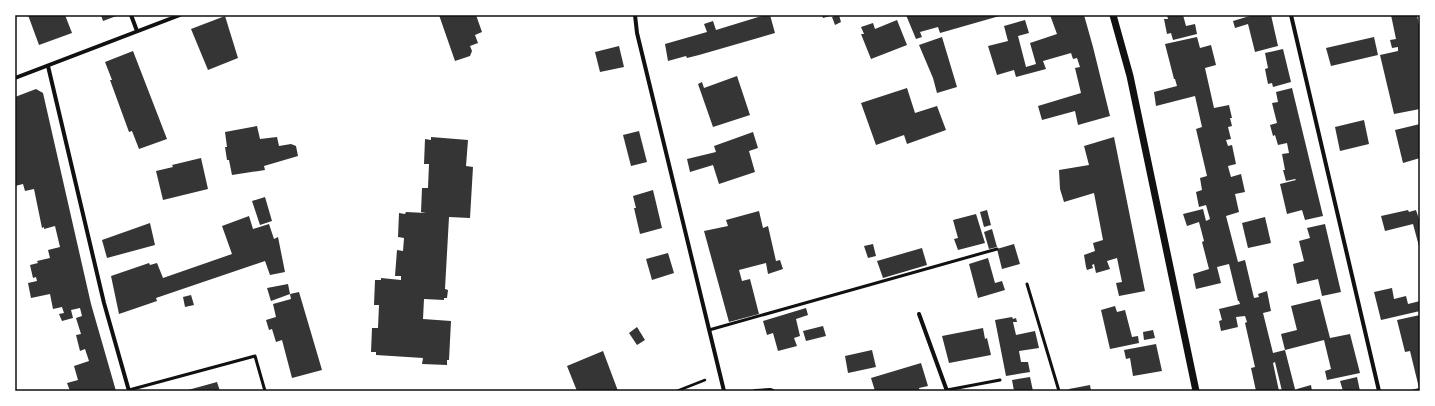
<svg xmlns="http://www.w3.org/2000/svg" width="1435" height="406" viewBox="0 0 1435 406" font-family="Roboto,sans-serif">
	<rect width="100%" height="100%" fill="#fff"/>
	<g fill="#353535">
		<path d="M28 15H65L72 33 39 45Z"/>
		<path d="M101 15H119L103 21Z"/>
		<path d="M439 15H476L482 32 475 35 478 43 470 46 472 51 470 56 455 61Z"/>
		<path d="M765 15H770L775 33 699 55 687 58 686 56 668 61 665 44 707 32 704 24 713 21 716 30Z"/>
		<path d="M822 15H833L823 18Z"/>
		<path d="M837 15H839L841 22 835 25 832 17Z"/>
		<path d="M906 15H1003L940 33 938 27 920 32 922 37 916 39Z"/>
		<path d="M1050 15H1084L1093 47 1110 116 1078 125 1075 111 1042 120 1038 106 1081 93 1075 68 1080 67 1077 58 1073 59 1071 53 1043 61 1046 69 1016 77 1014 70 997 75 988 46 1008 41 1004 26 1025 20 1029 33 1018 36 1026 67 1036 64 1030 43 1057 34Z"/>
		<path d="M1167 15H1183L1186 26 1195 24 1197 34 1173 40 1171 33 1167 34 1164 19H1168Z"/>
		<path d="M1253 15H1271L1278 46 1255 52 1248 24 1235 28 1233 21Z"/>
		<path d="M1391 15H1417L1420 30V109L1394 114 1380 55 1398 51V47L1392 48 1390 40 1396 39Z"/>
		<path d="M225 16 238 58 208 70 191 29Z"/>
		<path d="M897 20 907 45 871 59 861 34H864L861 27 873 23 875 29Z"/>
		<path d="M942 37 957 87 937 93 933 78 919 45Z"/>
		<path d="M1197 37 1200 48 1211 45 1216 65 1205 68 1214 108 1229 105 1232 118H1230L1232 126 1228 127 1231 139 1226 140 1228 146 1232 145 1236 164 1228 166 1229 170 1231 177 1241 174 1245 192 1235 194 1239 212 1226 216 1238 262 1245 260 1254 298 1259 297 1258 294 1267 291 1271 311 1263 313 1273 353 1285 350 1281 334 1297 330 1291 306 1320 299 1330 338 1350 334 1360 373 1327 380 1325 371 1331 369 1324 340 1285 350 1295 389 1292 391H1282L1275 362 1273 363 1279 391H1256L1251 368 1255 367 1245 323 1247 322 1245 316 1236 317 1238 327 1221 331 1219 321 1222 320 1219 309 1240 304 1239 301H1238L1229 264 1217 267 1221 283 1196 289 1193 274 1209 269 1202 242 1204 241 1199 222 1187 226 1183 214 1203 209 1206 221 1210 219 1206 205 1199 207 1196 192 1202 190 1200 178 1207 176 1196 129 1202 127 1195 96 1156 106 1154 92 1177 86 1175 79H1174L1165 44Z"/>
		<path d="M1374 37 1378 55 1331 66 1326 48Z"/>
		<path d="M619 46 624 67 600 72 595 52Z"/>
		<path d="M1283 49 1291 82 1273 87 1272 83 1268 84 1265 69 1268 68 1265 53Z"/>
		<path d="M133 51 167 139 139 149 132 131 129 132 125 121 110 80H112L105 62Z"/>
		<path d="M737 76 750 115 713 127 698 84 702 82 704 88Z"/>
		<path d="M907 88 915 113 937 106 946 130 907 144 904 135 876 145 861 103Z"/>
		<path d="M1292 88 1323 216 1305 220 1302 210 1287 214 1280 184 1296 180 1295 179 1286 181 1283 170H1285L1282 154 1289 153 1287 143 1278 145 1275 135 1273 136 1270 125 1277 123 1272 103 1278 102 1276 92Z"/>
		<path d="M36 89 43 93 91 304 116 391H70L67 383 78 380 74 366 89 361 85 349 80 351 76 335 81 334 76 318 82 316 80 308 71 310 73 318 62 321 59 314 64 313 62 307 53 309 50 294 31 298 28 283 37 281 36 277 33 278 30 265 38 263 37 261 50 258 48 250 60 247 55 226 44 229V227L42 228 34 189 25 191 23 184 15 186V97Z"/>
		<path d="M1364 120 1369 144 1340 151 1335 127Z"/>
		<path d="M1420 124V158L1403 163 1395 130Z"/>
		<path d="M257 126 260 139 277 137 279 146 291 144 296 146 298 156 264 166 265 170 232 175 229 160H227L225 147H227L225 132Z"/>
		<path d="M639 131 647 162 631 166 623 135Z"/>
		<path d="M753 132 758 148 749 151 755 172 719 184 713 165 690 172 687 159 716 152 714 146Z"/>
		<path d="M431 137 468 140 466 166 473 167 470 218 449 217 445 289 448 290 447 298H444V300L424 299 423 319 451 321 449 360H447V365L422 364 423 358 376 355V352H371L372 328H378L379 305H374L375 280H381V278L401 280V276H395L397 250 403 251 404 238 398 237 399 213 405 214 406 212 426 213 421 212 422 188H428L429 164H424L425 139 431 140Z"/>
		<path d="M1114 137 1145 291 1119 296 1116 283 1122 282 1117 258 1107 261 1110 269 1096 273 1094 264 1092 265 1093 268 1087 270 1086 267 1084 255 1095 251 1093 243 1103 240 1094 193 1064 202 1060 189 1059 170 1089 165 1084 146Z"/>
		<path d="M201 158 208 189 163 200 156 171 173 167 172 165Z"/>
		<path d="M653 190 662 228 640 234 634 208H636L633 196Z"/>
		<path d="M265 197 272 221 260 225 252 201Z"/>
		<path d="M987 210 991 225 984 227 980 212Z"/>
		<path d="M1408 210 1409 212 1416 210 1420 222V250L1413 224 1385 231 1381 216Z"/>
		<path d="M759 211 763 228 768 226 776 261 780 260 783 269 768 274 766 263 739 270 742 281 750 279 759 314 729 322 704 231 728 226 726 220Z"/>
		<path d="M976 214 985 243 958 250 954 239 958 238 953 220Z"/>
		<path d="M249 216 253 229 269 224 274 239 278 237 285 272 270 275 265 261 156 298 157 301 119 314 111 276 149 263 150 265 157 263 163 278 232 254 222 226Z"/>
		<path d="M1265 217 1271 243 1248 248 1242 223Z"/>
		<path d="M150 223 155 245 107 258 102 240Z"/>
		<path d="M1325 224 1341 292 1322 296 1318 279 1297 284 1293 264 1304 261 1299 241 1310 238 1307 228Z"/>
		<path d="M992 229 997 247 989 249 984 232Z"/>
		<path d="M873 244 876 256 868 258 864 246Z"/>
		<path d="M1014 244 1020 264 1002 269 997 249Z"/>
		<path d="M922 248 927 265 883 278 877 261Z"/>
		<path d="M668 253 674 273 652 280 646 259Z"/>
		<path d="M988 258 995 283 1002 281 1005 290 978 298 969 264Z"/>
		<path d="M288 284 290 294 271 301 267 288Z"/>
		<path d="M1392 288 1394 299 1406 296 1408 304 1420 301V311L1381 320 1374 292Z"/>
		<path d="M299 292 322 370 292 378 282 340 276 342 272 329 269 330 266 320 276 317 273 304 291 299 290 294Z"/>
		<path d="M191 295 194 305 185 307 183 297Z"/>
		<path d="M1115 306 1117 312 1125 310 1132 337 1138 336 1139 343 1110 349 1101 310Z"/>
		<path d="M806 308 808 315 796 319 800 336 794 338 797 346 778 351 773 333 767 335 763 321Z"/>
		<path d="M1420 315V391H1407L1419 388 1410 351 1405 352 1397 320Z"/>
		<path d="M1012 317 1013 319 1016 318 1017 322H1013L1016 335 1035 331 1039 348 1019 351 1021 362H1028L1030 372 1006 376 995 320Z"/>
		<path d="M823 326 826 336 806 341 803 331Z"/>
		<path d="M637 327 645 340 637 345 629 333Z"/>
		<path d="M983 328 985 339 987 338 991 355 949 363 942 336Z"/>
		<path d="M1153 330 1155 338 1144 340 1143 332Z"/>
		<path d="M1156 344 1162 371 1133 376 1130 358 1126 359 1124 350Z"/>
		<path d="M872 350 876 367 848 373 845 356Z"/>
		<path d="M603 351 618 391H577L567 366Z"/>
		<path d="M921 363 928 386 919 388 920 391H875L871 378Z"/>
		<path d="M1030 377 1033 391H1014L1012 380Z"/>
		<path d="M1357 377 1360 391H1343L1340 381Z"/>
		<path d="M217 382 220 391H188V390Z"/>
		<path d="M1090 385 1091 391H1069V389Z"/>
		<path d="M1311 385 1312 391H1297V389Z"/>
	</g>
	<g fill="none" stroke-linecap="round" stroke-linejoin="round">
		<path stroke="#111" stroke-width="2.5" d="M677 391 705 380"/>
		<g stroke="#111" stroke-width="3">
			<path d="M1027 284 1059 391"/>
			<path d="M709 330 997 249"/>
			<path d="M129 390 255 356 265 391"/>
			<path d="M947 390 1000 380"/>
		</g>
		<g stroke="#111" stroke-width="4">
			<path d="M131 15 137 31"/>
			<path d="M635 15 637 33 724 391"/>
			<path d="M1291 15 1379 391"/>
			<path d="M48 66 104 303 129 391"/>
			<path d="M15 78 180 15"/>
			<path d="M919 314 947 391"/>
			<path d="M755 391 770 390 773 391"/>
		</g>
		<path stroke="#111" stroke-width="7" d="M1113 15 1130 76 1196 391"/>
	</g>
	<rect width="1435" height="406" fill="none" stroke="#ffffff" stroke-width="32"/>
	<rect x="16" y="16" width="1403" height="374" fill="none" stroke="#111" stroke-width="1.5"/>
</svg>
